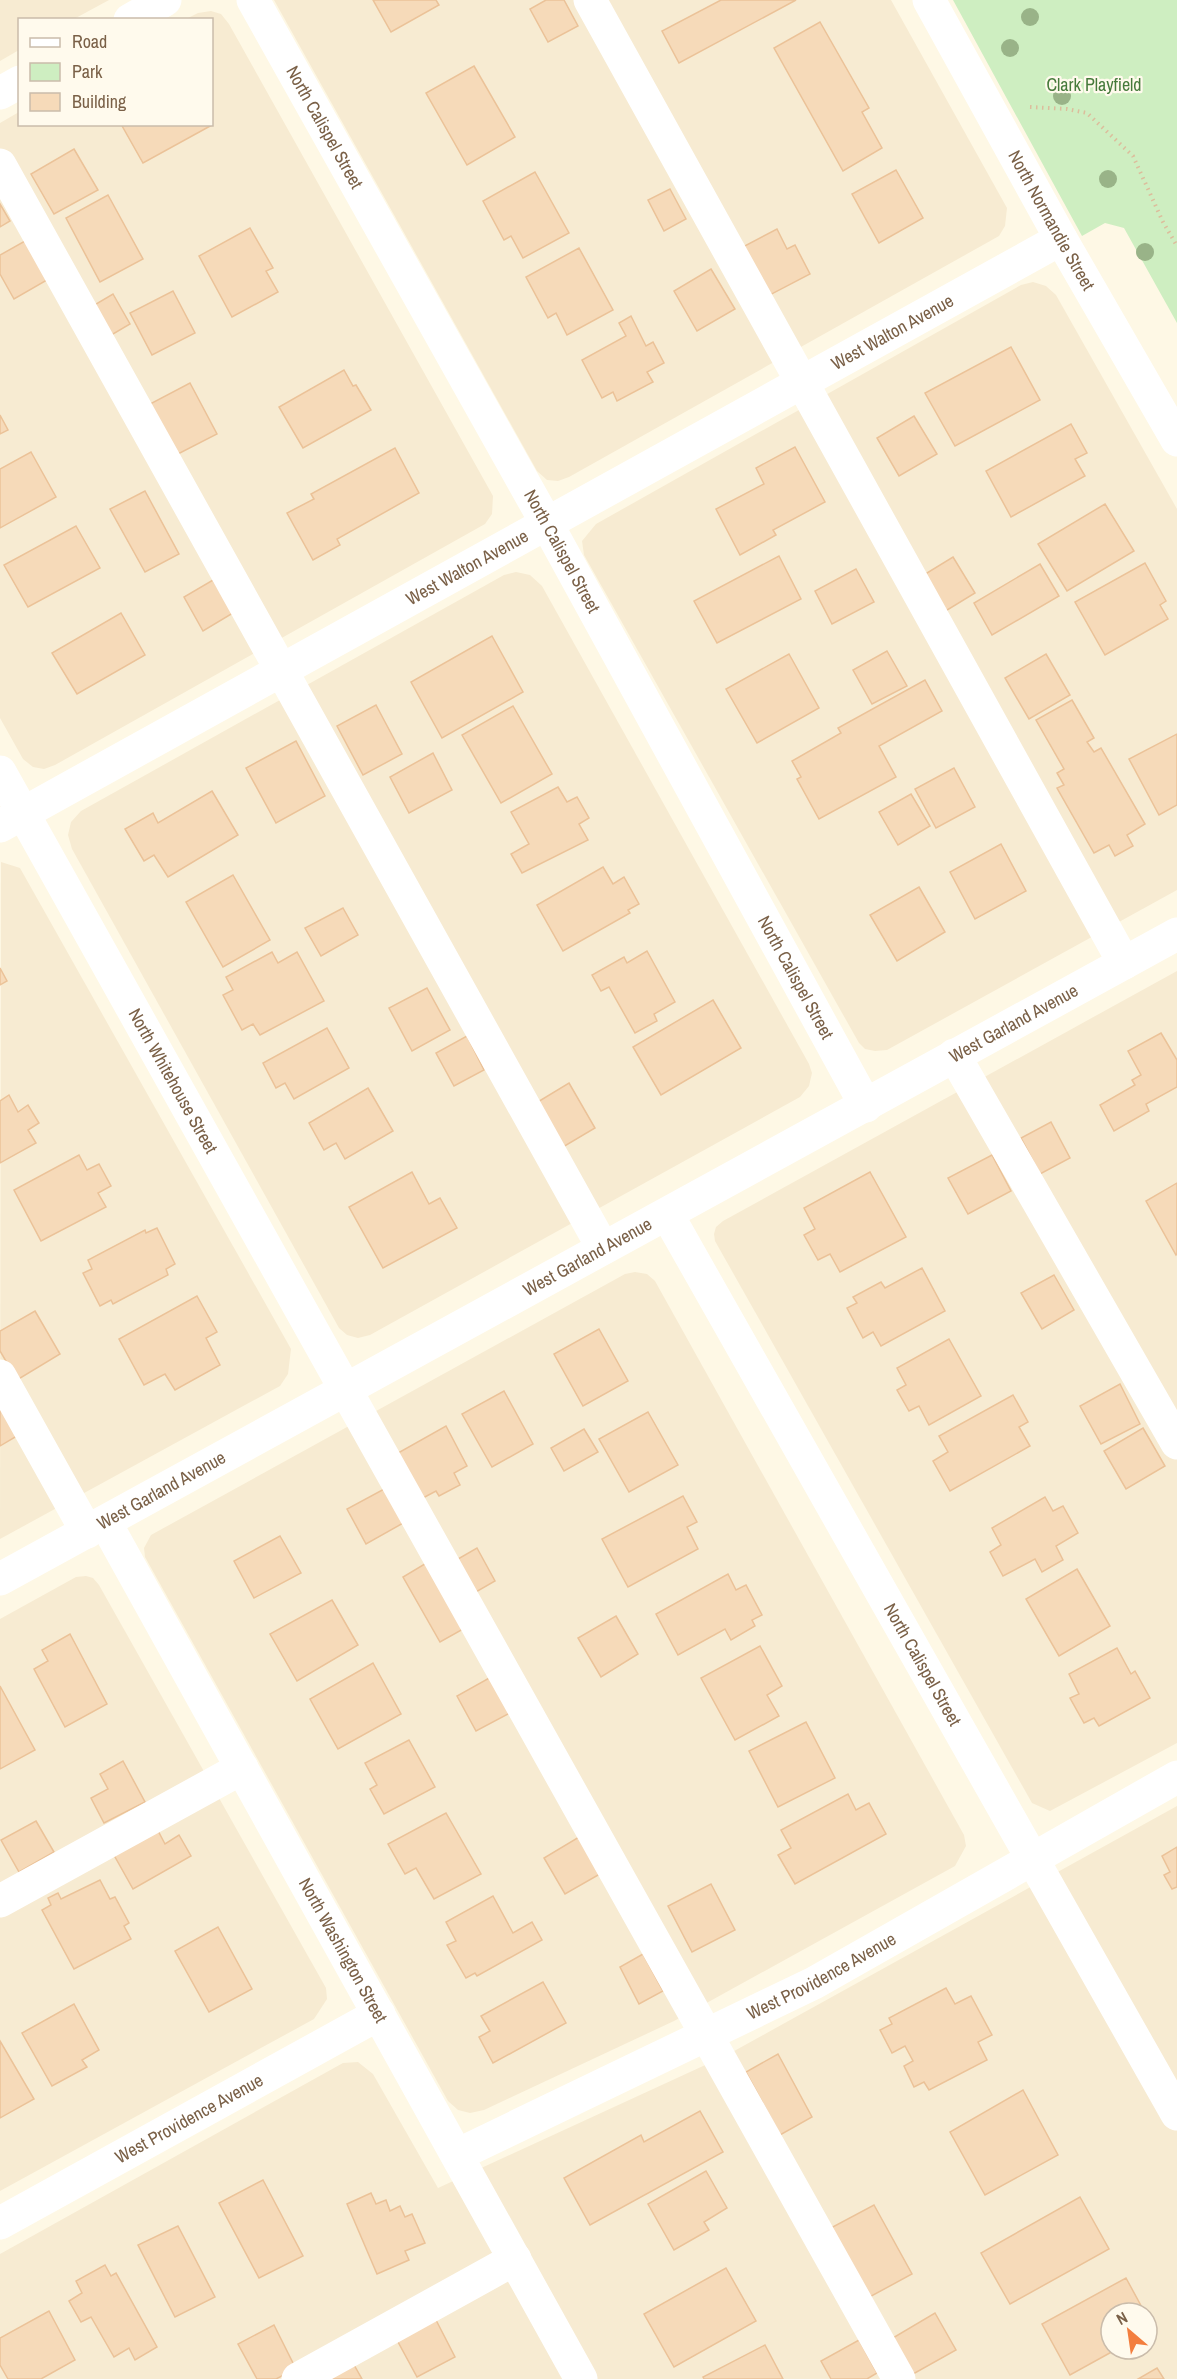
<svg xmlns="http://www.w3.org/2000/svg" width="1177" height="2379" viewBox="0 0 1177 2379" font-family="'Archivo Narrow',sans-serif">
	<rect width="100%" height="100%" fill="#fef8e5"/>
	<g fill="#f7ebd2" fill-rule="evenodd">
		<path d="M0 0H109L74 19 20 20 19 50 0 61Z"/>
		<path d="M274 0H891L1007 208 1005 226 999 236 569 477 558 481 547 480 537 471Z"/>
		<path d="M211 11 221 14 229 24 493 496 492 514 485 524 55 765 44 769 33 767 23 759 0 718V123L19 112 20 124H212V20L186 19 198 13Z"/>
		<path d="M1033 282 1046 286 1056 295 1177 509V890L887 1050 875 1051 865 1049 859 1043 584 555 582 541 596 524 1021 285Z"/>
		<path d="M516 572 530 575 542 586 809 1064 812 1073 809 1086 800 1097 370 1335 358 1338 347 1335 339 1328 72 849 68 835 71 822 81 811 504 575Z"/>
		<path d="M1 862 20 868 291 1349 288 1374 280 1386 0 1539Z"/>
		<path d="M1177 971V1743L1050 1811 1032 1803 715 1241 714 1234 716 1227 723 1221Z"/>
		<path d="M635 1272 647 1274 655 1281 964 1835 966 1846 955 1866 674 2021 484 2110 470 2113 458 2110 448 2101 145 1557 144 1548 151 1535 625 1274Z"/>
		<path d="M86 1576 93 1578 99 1585 326 1988 327 1999 314 2019 0 2191V1619L76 1577Z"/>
		<path d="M1177 1806V2379H0V2254L343 2063 358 2062 373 2074 438 2188 727 2055ZM1111 2313H1147V2349H1111Z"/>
	</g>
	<path fill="#ceeec1" d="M953 0H1177V323L1124 228 1105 223 1082 236Z"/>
	<g fill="#f6dab9" stroke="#ebc298" stroke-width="1.5">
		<path d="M373 0H436L439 5 391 32Z"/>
		<path d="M546 0H564L578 26 548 42 530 9Z"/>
		<path d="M721 0H796L679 63 662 31Z"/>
		<path d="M820 22 869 108 862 112 882 148 843 171 774 48Z"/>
		<path d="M474 66 515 137 467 165 426 93Z"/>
		<path d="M121 124H211L212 125 143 163Z"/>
		<path d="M74 149 98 190 54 214 31 174Z"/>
		<path d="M896 170 923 218 879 243 852 194Z"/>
		<path d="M535 172 569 233 523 258 511 236 504 240 483 201Z"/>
		<path d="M670 189 686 219 664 231 648 200Z"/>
		<path d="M108 195 143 259 100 282 66 218Z"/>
		<path d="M0 204 10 221 0 227Z"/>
		<path d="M250 228 273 268 266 271 278 292 232 317 199 256Z"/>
		<path d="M777 229 787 249 795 245 810 274 762 299 737 250Z"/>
		<path d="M25 241 47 280 14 299 0 274V255Z"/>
		<path d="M579 248 613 310 567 335 556 313 548 318 526 277Z"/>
		<path d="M711 269 735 309 697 331 674 291Z"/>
		<path d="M173 291 195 333 152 355 130 313Z"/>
		<path d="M113 294 130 324 108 337 91 307Z"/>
		<path d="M631 316 646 346 653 342 664 363 647 372 653 382 617 401 613 392 602 398 582 360 626 336 619 323Z"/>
		<path d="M1011 347 1040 400 955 446 925 393Z"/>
		<path d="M344 370 353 386 356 385 371 410 303 448 279 407Z"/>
		<path d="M190 383 217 434 176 455 150 404Z"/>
		<path d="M0 415 8 430 0 434Z"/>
		<path d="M914 416 937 454 899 476 877 438Z"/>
		<path d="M1071 424 1087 453 1075 459 1085 476 1011 517 986 471Z"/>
		<path d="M795 447 825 502 773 530 776 535 740 555 716 509 764 484 756 468Z"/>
		<path d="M395 448 419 493 337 539 340 545 313 560 287 513 314 499 311 494Z"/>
		<path d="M31 452 56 497 0 528V469Z"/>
		<path d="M145 491 179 554 145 572 110 509Z"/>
		<path d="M1105 504 1134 551 1067 591 1038 544Z"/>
		<path d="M76 526 100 568 28 607 4 565Z"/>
		<path d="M779 556 801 599 717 643 694 601Z"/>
		<path d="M953 557 975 593 944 612 922 576Z"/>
		<path d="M1145 563 1166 601 1160 605 1168 619 1105 655 1075 602Z"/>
		<path d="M1040 564 1059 596 992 635 974 603Z"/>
		<path d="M856 569 874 602 832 624 815 591Z"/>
		<path d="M213 580 233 613 203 631 184 597Z"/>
		<path d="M121 613 145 655 77 694 52 653Z"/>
		<path d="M492 636 523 692 442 738 411 682Z"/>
		<path d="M887 651 907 686 872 704 853 670Z"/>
		<path d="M789 654 819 708 757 743 726 689Z"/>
		<path d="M1046 654 1070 695 1029 719 1005 678Z"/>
		<path d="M925 680 942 711 879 746 896 777 819 819 797 779 801 777 792 761 841 733 838 728Z"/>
		<path d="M1072 700 1094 738 1087 742 1094 752 1101 748 1145 824 1127 835 1133 846 1115 856 1109 845 1094 853 1057 788 1064 785 1057 773 1064 769 1036 720Z"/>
		<path d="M376 705 402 754 363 775 337 726Z"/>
		<path d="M513 706 552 774 501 803 462 735Z"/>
		<path d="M1177 734V805L1159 815 1129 759Z"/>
		<path d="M296 741 325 796 276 823 246 768Z"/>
		<path d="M433 753 452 790 409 813 390 777Z"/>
		<path d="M954 768 975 807 936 828 915 789Z"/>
		<path d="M558 787 567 802 577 797 589 818 579 824 588 840 522 873 511 854 529 844 511 812Z"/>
		<path d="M212 791 238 835 168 877 154 855 144 861 125 829 153 813 158 823Z"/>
		<path d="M911 794 930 826 898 845 879 812Z"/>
		<path d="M1001 844 1026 891 975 919 950 872Z"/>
		<path d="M603 867 613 884 624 877 639 904 628 910 630 913 563 951 537 905Z"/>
		<path d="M233 875 270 940 223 967 186 902Z"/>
		<path d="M919 887 945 932 897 961 870 915Z"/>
		<path d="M343 908 358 935 321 956 305 928Z"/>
		<path d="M647 951 675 1002 654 1014 657 1021 635 1033 609 987 601 991 592 975 624 957 627 963Z"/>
		<path d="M272 952 278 963 297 952 324 1001 260 1035 253 1024 242 1030 223 995 233 990 226 977Z"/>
		<path d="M0 968 7 981 0 985Z"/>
		<path d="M427 988 450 1030 412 1051 389 1008Z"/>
		<path d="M713 1000 741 1048 661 1095 633 1047Z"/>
		<path d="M327 1028 349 1068 294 1099 285 1083 276 1088 263 1063Z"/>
		<path d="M1161 1033 1177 1060V1087L1146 1104 1149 1111 1114 1131 1100 1105 1135 1085 1132 1080 1141 1075 1128 1051Z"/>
		<path d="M467 1036 484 1070 454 1086 436 1053Z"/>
		<path d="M569 1083 595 1128 563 1147 536 1103Z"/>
		<path d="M368 1088 393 1131 345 1159 336 1143 324 1150 309 1123Z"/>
		<path d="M9 1095 18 1112 28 1105 39 1123 28 1130 36 1143 0 1163V1101Z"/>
		<path d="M1051 1122 1070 1158 1040 1174 1021 1138Z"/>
		<path d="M79 1155 87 1170 99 1164 111 1186 98 1193 106 1207 41 1241 14 1190Z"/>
		<path d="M992 1155 1011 1191 968 1214 948 1178Z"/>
		<path d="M412 1172 429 1204 440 1198 457 1228 383 1268 349 1207Z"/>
		<path d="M870 1172 906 1237 840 1272 830 1254 818 1260 804 1235 815 1229 804 1208Z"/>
		<path d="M1177 1183V1254L1176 1255 1146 1201Z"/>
		<path d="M157 1228 175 1264 166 1269 168 1275 113 1304 111 1300 100 1306 83 1273 92 1269 88 1260 145 1230 146 1233Z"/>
		<path d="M922 1268 945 1311 881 1346 873 1332 863 1338 847 1308 857 1303 853 1297 881 1282 885 1288Z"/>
		<path d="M1054 1275 1074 1310 1042 1329 1021 1293Z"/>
		<path d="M197 1296 217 1332 206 1338 220 1365 175 1390 165 1374 144 1385 119 1339Z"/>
		<path d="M35 1311 60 1354 17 1380 0 1351V1331Z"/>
		<path d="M599 1329 628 1381 583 1406 554 1354Z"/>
		<path d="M949 1339 981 1396 929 1425 919 1406 909 1411 897 1390 906 1385 897 1368Z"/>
		<path d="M1120 1384 1140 1424 1101 1444 1080 1406Z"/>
		<path d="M504 1391 533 1444 492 1467 462 1414Z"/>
		<path d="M1013 1395 1028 1422 1019 1427 1030 1446 950 1491 933 1461 948 1452 939 1436Z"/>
		<path d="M0 1406 17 1436 0 1446Z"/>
		<path d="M648 1412 678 1465 629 1492 599 1439Z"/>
		<path d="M446 1426 467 1466 454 1473 460 1485 439 1496 436 1491 423 1498 398 1453Z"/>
		<path d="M1143 1428 1165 1466 1126 1489 1104 1451Z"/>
		<path d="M584 1429 598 1452 564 1471 551 1448Z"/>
		<path d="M386 1488 405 1522 366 1544 347 1509Z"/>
		<path d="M683 1496 697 1522 687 1527 698 1549 628 1587 602 1539Z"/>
		<path d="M1045 1497 1053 1511 1063 1506 1078 1533 1056 1546 1063 1560 1042 1572 1035 1559 1003 1576 990 1552 1001 1545 992 1528Z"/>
		<path d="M280 1536 301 1573 254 1598 234 1561Z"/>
		<path d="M477 1548 495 1581 469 1596 451 1563Z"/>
		<path d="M428 1562 465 1628 440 1642 403 1577Z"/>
		<path d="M1077 1569 1110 1626 1059 1656 1026 1599Z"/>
		<path d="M728 1574 736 1590 746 1585 762 1615 752 1620 755 1626 731 1640 725 1629 678 1655 656 1614Z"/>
		<path d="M332 1600 358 1645 297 1681 270 1634Z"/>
		<path d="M616 1616 638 1654 601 1677 578 1638Z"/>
		<path d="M70 1634 107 1704 65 1727 34 1669 48 1661 42 1650Z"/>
		<path d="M760 1646 782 1686 767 1695 779 1716 735 1740 701 1678Z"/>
		<path d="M1117 1648 1131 1674 1135 1671 1150 1698 1099 1726 1094 1718 1084 1723 1070 1698 1079 1694 1069 1674Z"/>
		<path d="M373 1663 401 1714 338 1749 310 1699Z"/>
		<path d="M491 1677 510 1713 476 1731 457 1696Z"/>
		<path d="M0 1686 35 1750 0 1769Z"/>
		<path d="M806 1722 835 1778 778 1807 749 1751Z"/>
		<path d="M409 1740 435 1787 384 1814 370 1789 377 1785 365 1763Z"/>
		<path d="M123 1761 145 1802 104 1823 91 1798 108 1789 100 1774Z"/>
		<path d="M848 1794 856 1810 869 1803 886 1834 795 1884 778 1855 791 1848 781 1830Z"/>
		<path d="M446 1813 481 1874 434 1899 416 1868 405 1874 388 1844Z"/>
		<path d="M36 1821 54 1852 19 1872 1 1840Z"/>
		<path d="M154 1823 165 1844 179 1835 191 1856 133 1889 110 1848Z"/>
		<path d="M579 1837 600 1874 565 1894 544 1858Z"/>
		<path d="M1177 1847V1887L1172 1889 1164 1875 1170 1872 1162 1856Z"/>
		<path d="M100 1880 110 1899 115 1897 129 1923 124 1926 131 1939 74 1969 42 1910 51 1905 48 1898 58 1893 61 1899Z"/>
		<path d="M711 1884 735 1930 692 1952 668 1906Z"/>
		<path d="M493 1896 513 1933 532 1922 542 1940 477 1976 475 1973 466 1978 447 1945 456 1941 446 1922Z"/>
		<path d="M218 1927 252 1989 209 2012 175 1951Z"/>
		<path d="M643 1954 663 1991 639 2004 620 1967Z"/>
		<path d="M543 1982 566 2023 493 2063 479 2037 490 2031 481 2016Z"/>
		<path d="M946 1988 955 2004 971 1996 992 2035 978 2042 987 2060 929 2090 924 2082 914 2087 904 2066 913 2061 905 2046 892 2053 880 2030 892 2024 889 2018Z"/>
		<path d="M74 2004 99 2050 82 2060 87 2067 52 2086 22 2033Z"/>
		<path d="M0 2041 34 2099 0 2118Z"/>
		<path d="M778 2054 812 2117 780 2135 746 2072Z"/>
		<path d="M1023 2090 1058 2155 985 2195 950 2132Z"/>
		<path d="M700 2111 723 2152 590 2225 564 2178 641 2135 644 2142Z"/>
		<path d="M706 2171 727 2208 704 2222 709 2230 674 2250 648 2204Z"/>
		<path d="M263 2180 303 2256 259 2278 219 2203Z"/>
		<path d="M371 2193 376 2204 386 2200 390 2211 400 2206 405 2217 412 2214 425 2243 405 2251 409 2260 377 2274 347 2204Z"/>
		<path d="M1080 2197 1109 2249 1010 2304 981 2253Z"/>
		<path d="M874 2205 912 2274 864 2300 827 2230Z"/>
		<path d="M178 2226 215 2297 175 2317 138 2245Z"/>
		<path d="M105 2265 111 2276 116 2273 157 2347 135 2360 129 2348 114 2357 91 2317 81 2322 69 2301 82 2293 76 2281Z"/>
		<path d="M726 2268 756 2321 674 2367 644 2314Z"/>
		<path d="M1126 2278 1145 2313H1111V2349H1117L1070 2375 1042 2324Z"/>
		<path d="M49 2311 75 2360 41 2379H8L0 2365V2338Z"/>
		<path d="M935 2313 956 2350 906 2378 886 2342Z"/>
		<path d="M436 2320 455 2357 417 2377 397 2340Z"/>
		<path d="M274 2325 296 2369 276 2379H257L238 2344Z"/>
		<path d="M859 2340 877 2373 867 2379H831L821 2361Z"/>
		<path d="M765 2345 783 2379H704L703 2377Z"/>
		<path d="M353 2363 362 2379H327Z"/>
		<path d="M1157 2368 1164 2379H1138Z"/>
	</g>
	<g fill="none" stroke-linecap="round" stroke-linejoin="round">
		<path stroke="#dcbd9c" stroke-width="4" stroke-dasharray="1.5 4.5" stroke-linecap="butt" d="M1030 107 1067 109 1087 113 1133 156 1163 222 1177 246"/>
		<g stroke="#fff" stroke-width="33">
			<path id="s1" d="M253 0 547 524 866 1106"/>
			<path d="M590 0 1124 963"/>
			<path id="s2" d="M929 0 1061 239 1177 440"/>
			<path d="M130 20 165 0"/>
			<path d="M0 93 20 82"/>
			<path d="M0 165 603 1248"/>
			<path id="s3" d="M0 772 899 2379"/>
			<path id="s4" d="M0 826 1061 239"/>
			<path d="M954 1055 1177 1443"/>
			<path id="s5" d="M667 1214 1177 2114"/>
			<path d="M0 1376 87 1532"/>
			<path id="s6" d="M105 1522 581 2379"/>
			<path id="s7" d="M0 1579 1177 934"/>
			<path d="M0 1901 242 1768"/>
			<path id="s8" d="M457 2155 814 1983 1177 1777"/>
			<path id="s9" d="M0 2223 379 2014"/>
			<path d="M298 2379 515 2259"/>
		</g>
	</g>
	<g fill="#99b388">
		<circle cx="1030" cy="17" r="9"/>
		<circle cx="1010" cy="48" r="9"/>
		<circle cx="1062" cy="96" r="9"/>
		<circle cx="1108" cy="179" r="9"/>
		<circle cx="1145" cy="252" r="9"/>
	</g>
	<g text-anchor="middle" stroke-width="4.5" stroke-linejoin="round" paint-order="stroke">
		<g font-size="18" fill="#467a3b" stroke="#fffaed">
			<text x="1094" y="91">Clark Playfield</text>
		</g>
		<g font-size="18" fill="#7a6047" stroke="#fffaed">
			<text dy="6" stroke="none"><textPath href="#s1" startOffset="146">North Calispel Street</textPath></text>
			<text dy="6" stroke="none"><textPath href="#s2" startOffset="252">North Normandie Street</textPath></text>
			<text dy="6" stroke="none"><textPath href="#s4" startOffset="1020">West Walton Avenue</textPath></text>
			<text dy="6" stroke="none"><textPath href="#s1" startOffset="632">North Calispel Street</textPath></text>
			<text dy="6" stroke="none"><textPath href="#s4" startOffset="534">West Walton Avenue</textPath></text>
			<text dy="6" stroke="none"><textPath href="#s1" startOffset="1118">North Calispel Street</textPath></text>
			<text dy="6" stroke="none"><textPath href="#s7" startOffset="1156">West Garland Avenue</textPath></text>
			<text dy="6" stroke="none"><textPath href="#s3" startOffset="354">North Whitehouse Street</textPath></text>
			<text dy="6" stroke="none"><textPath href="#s7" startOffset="670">West Garland Avenue</textPath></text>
			<text dy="6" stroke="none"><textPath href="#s7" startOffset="184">West Garland Avenue</textPath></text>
			<text dy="6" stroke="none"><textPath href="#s5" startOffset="518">North Calispel Street</textPath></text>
			<text dy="6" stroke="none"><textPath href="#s6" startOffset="490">North Washington Street</textPath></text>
			<text dy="6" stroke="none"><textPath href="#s8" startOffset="406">West Providence Avenue</textPath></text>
			<text dy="6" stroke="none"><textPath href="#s9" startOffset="216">West Providence Avenue</textPath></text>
		</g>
	</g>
	<rect x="18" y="18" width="195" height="108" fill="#fffaed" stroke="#cabcab" stroke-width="1.5"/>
	<rect x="30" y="38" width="30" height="9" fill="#ffffff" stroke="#cabcab" stroke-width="1.5"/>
	<text x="72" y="48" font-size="18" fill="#7a6047">Road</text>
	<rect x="30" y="63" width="30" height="18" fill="#ceeec1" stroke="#cabcab" stroke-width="1.5"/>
	<text x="72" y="78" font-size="18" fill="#7a6047">Park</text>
	<rect x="30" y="93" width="30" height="18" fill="#f6dab9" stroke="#cabcab" stroke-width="1.5"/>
	<text x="72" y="108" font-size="18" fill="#7a6047">Building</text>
	<g transform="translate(1129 2331) rotate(331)"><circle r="28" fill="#fffaed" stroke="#cabcab" stroke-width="1.5"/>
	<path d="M0-4.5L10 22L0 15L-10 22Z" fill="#f37e3e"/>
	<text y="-9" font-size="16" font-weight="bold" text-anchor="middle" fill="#7a6047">N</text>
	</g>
</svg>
